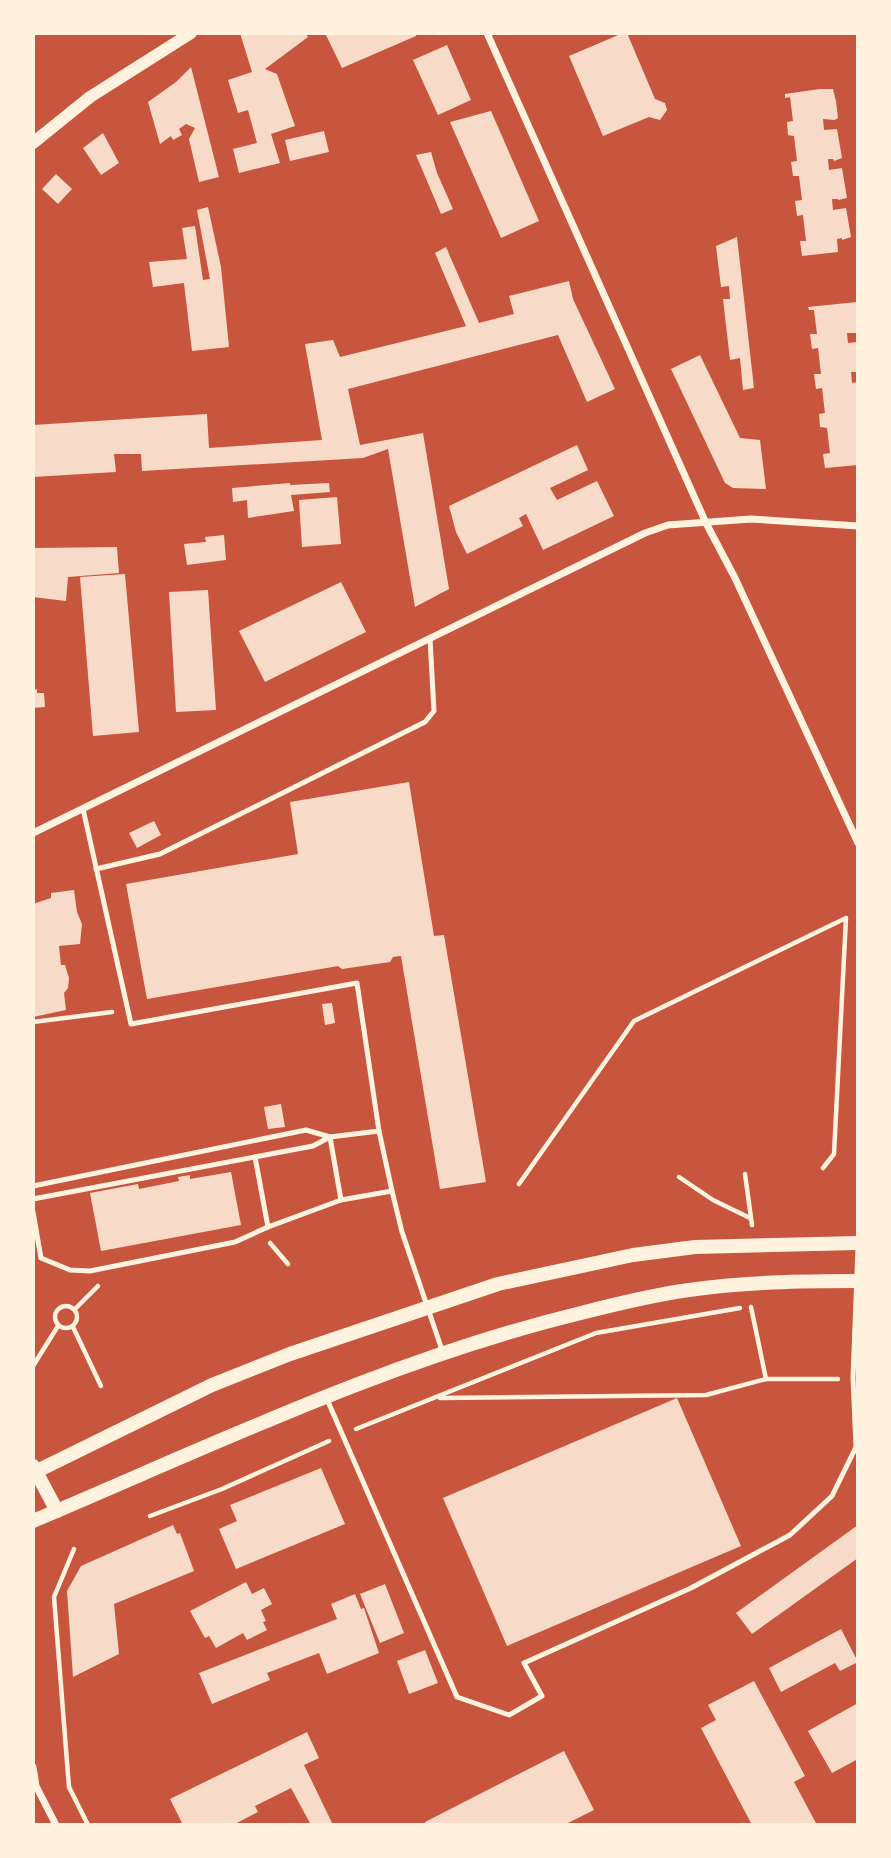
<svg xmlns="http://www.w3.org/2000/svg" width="891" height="1858" viewBox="0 0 891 1858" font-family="Figtree,sans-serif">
	<rect width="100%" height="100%" fill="#c8553d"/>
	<g fill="#f7dbc8">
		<path d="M240 33H305L308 37 265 69 277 74 295 126 271 134 280 163 239 173 233 149 257 143 248 110 238 113 228 80 252 72Z"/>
		<path d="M325 33H415L416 36 342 68Z"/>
		<path d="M623 33H627L655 99 665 103 667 110 660 120 649 117 603 136 569 56Z"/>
		<path d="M447 45 471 100 438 115 413 60Z"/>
		<path d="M191 67 219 177 199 182 189 139 195 128 186 124 179 129 182 135 173 140 171 136 160 144 148 102 176 82Z"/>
		<path d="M820 89H833L836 101 838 118 835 120 823 119 824 130 837 129 842 158 834 161 833 159H828L829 170 842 168 847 198 838 200V199H832L833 210 846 208 851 237 842 240V238L837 239 838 252 802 256 800 241H806L803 215 797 216 795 201 802 200 799 176H793L791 162 797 161 794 136 788 135 787 122 793 121 790 97 785 98V94Z"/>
		<path d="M491 111 539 221 501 238 450 122Z"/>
		<path d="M324 131 329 152 290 161 285 140Z"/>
		<path d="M103 133 119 163 101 175 83 148Z"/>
		<path d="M431 152 437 173 453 209 441 214 416 155Z"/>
		<path d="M56 174 72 189 58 204 42 189Z"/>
		<path d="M208 207 221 267 229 347 192 351 184 283 153 287 149 262 187 259 182 228 195 226 203 280 210 279 197 210Z"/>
		<path d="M737 237 754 388 743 390 740 358 730 360 723 299H730L729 286 721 287 716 246Z"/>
		<path d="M446 247 479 323 514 314 509 296 569 281 573 299 615 389 587 402 558 335 348 389 360 445 423 433 449 589 415 607 388 449 363 458 142 471 141 454H114L116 472 33 477V425L207 414 209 448 322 440 305 344 333 340 340 357 466 326 435 253Z"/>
		<path d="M857 302 858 333H847L848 343 858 342V372H851L852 383 858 382V412H856L858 465 825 468 823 454 830 453 827 428 820 427 819 414 825 413 822 388 816 389 814 374H821L818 348 812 349 810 334H817L814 310H809L808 307Z"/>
		<path d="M700 355 740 438 760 440 766 489 733 488 725 483 671 369Z"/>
		<path d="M577 445 588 470 550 488 557 500 597 481 614 516 543 550 526 514 519 518 523 526 467 554 456 532 449 506Z"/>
		<path d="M290 483V485L329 483 330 492 291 495 294 511 248 518 247 500 233 502 232 488Z"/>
		<path d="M337 497 341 544 302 547 299 500Z"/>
		<path d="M224 535 226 560 187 565 184 544 206 542 205 537Z"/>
		<path d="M117 547 119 573 68 577 66 601 33 597V548Z"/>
		<path d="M125 574 139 732 93 736 80 577Z"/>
		<path d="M341 582 366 632 265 682 239 631Z"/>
		<path d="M208 590 216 710 176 712 169 592Z"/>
		<path d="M37 689V693H44L45 707 33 708V690Z"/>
		<path d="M409 782 434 936 444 935 486 1182 440 1189 401 956 393 957 390 962 342 969 338 966 147 999 126 884 298 854 290 802Z"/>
		<path d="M154 821 161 835 137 848 129 833Z"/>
		<path d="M74 890 77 912 82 924 80 944 59 946 61 965H65L69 978 68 988 64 993 66 1010 33 1017V904L51 898V893Z"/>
		<path d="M332 1003 335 1023 325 1025 322 1004Z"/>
		<path d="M281 1104 285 1127 268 1129 264 1107Z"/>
		<path d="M231 1172 241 1225 101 1251 90 1193 138 1184 139 1189 179 1181 178 1177 190 1175V1179Z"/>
		<path d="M677 1398 741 1546 507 1646 443 1498Z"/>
		<path d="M321 1468 345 1524 236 1569 219 1529 237 1521 230 1505Z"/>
		<path d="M173 1525 177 1534 180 1533 194 1571 114 1604 119 1654 73 1677 67 1591 81 1566Z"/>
		<path d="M858 1525V1558L752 1634 736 1613Z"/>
		<path d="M246 1582 252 1594 264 1588 272 1604 261 1610 266 1621 263 1622 267 1630 247 1640 243 1633 216 1648 209 1636 205 1638 190 1611Z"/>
		<path d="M385 1584 404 1633 380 1643 360 1594Z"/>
		<path d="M355 1594 361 1609 364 1608 379 1653 327 1674 319 1653 267 1673 270 1680 212 1704 199 1673 337 1619 331 1604Z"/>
		<path d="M841 1629 858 1662 840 1671 835 1663 781 1692 769 1668Z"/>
		<path d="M425 1650 438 1683 409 1694 397 1661Z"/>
		<path d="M754 1681 805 1776 794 1782 817 1825H752L701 1728 716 1720 708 1705Z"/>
		<path d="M858 1703V1759L832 1773 808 1731Z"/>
		<path d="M307 1732 319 1758 304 1765 333 1825H311L291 1788 255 1806 258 1812 233 1825H183L170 1799Z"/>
		<path d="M564 1751 594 1810 564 1825H426L425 1822Z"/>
	</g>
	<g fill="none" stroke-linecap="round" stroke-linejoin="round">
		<g stroke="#fff3e0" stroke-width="4.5">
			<path d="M33 1022 112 1012"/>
			<path d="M745 1174 752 1225"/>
			<path d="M679 1177 713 1200 750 1218"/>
			<path d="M519 1184 634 1021 846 918 834 1154 823 1168"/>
			<path d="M270 1243 288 1264"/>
			<circle cx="66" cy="1317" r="11"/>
			<path d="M75 1309 98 1286"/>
			<path d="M73 1327 101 1386"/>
			<path d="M33 1366 58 1326"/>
			<path d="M766 1379H838"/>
			<path d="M440 1398 706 1395 766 1379 751 1307"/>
			<path d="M356 1429 596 1333 740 1308"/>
			<path d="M150 1516 222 1489 329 1441"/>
			<path d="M74 1549 54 1597 69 1787 88 1825"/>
		</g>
		<g stroke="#fff3e0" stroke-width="5">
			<path d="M83 809 131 1024 357 983 379 1131 392 1191 402 1232 443 1353"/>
			<path d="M96 869 160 854 425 722 434 711 430 639"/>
			<path d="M330 1137 341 1200"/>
			<path d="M255 1157 268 1227"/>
			<path d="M33 1186 306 1130 330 1137"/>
			<path d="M33 1199 313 1146 330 1137 379 1131"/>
			<path d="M33 1212 41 1258 70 1270 90 1271 235 1242 268 1227 341 1200 392 1191"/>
			<path d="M326 1397 457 1697 509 1715 542 1696 524 1663 691 1588 790 1535 832 1496 856 1447 853 1378 858 1247"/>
		</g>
		<g stroke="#fff3e0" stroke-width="7">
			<path d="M487 33 706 523 735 578 858 843"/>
			<path d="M33 833 645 533 668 525 751 519 858 526"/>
			<path d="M33 1767 36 1786 56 1825"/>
		</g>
		<path stroke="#fff3e0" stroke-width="12" d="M33 143 90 97 191 33"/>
		<g stroke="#fff3e0" stroke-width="14">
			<path d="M33 1466 57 1511"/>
			<path d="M33 1473 212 1385 290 1354 498 1284 633 1255 695 1247 858 1243"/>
			<path d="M33 1521C213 1445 391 1359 581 1313 616 1304 653 1295 689 1290 745 1282 801 1281 858 1281"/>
		</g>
	</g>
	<rect width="891" height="1858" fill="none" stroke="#fff3e0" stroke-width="70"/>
</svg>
